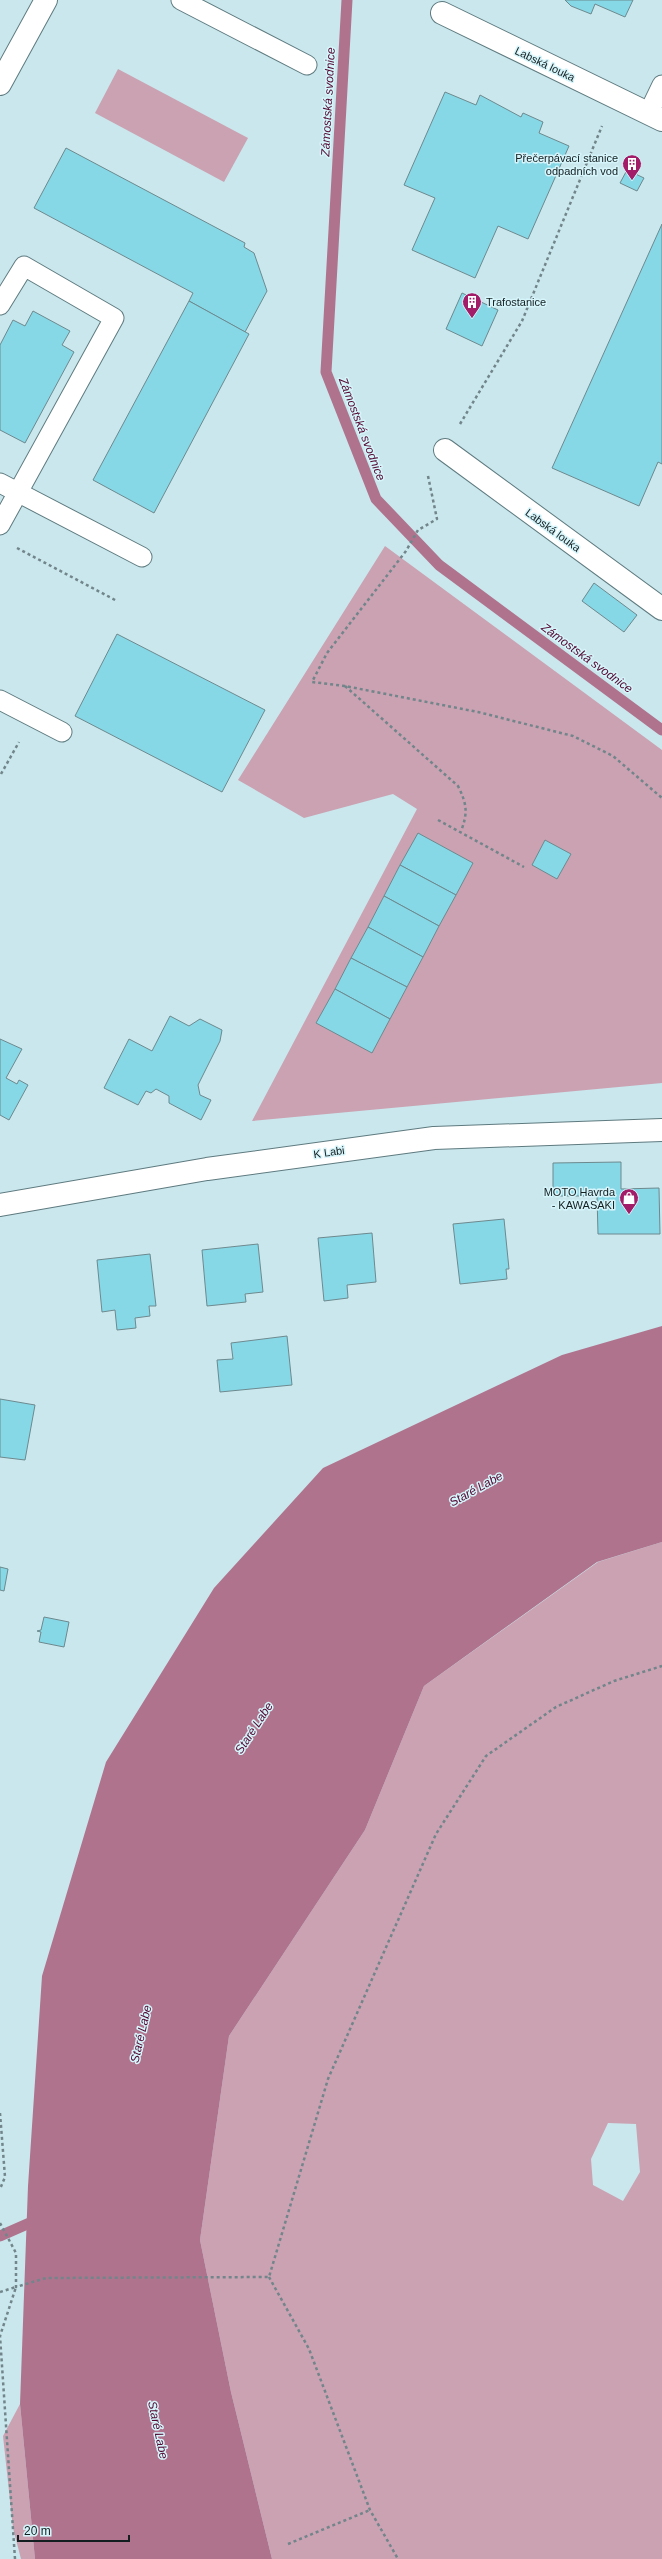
<svg xmlns="http://www.w3.org/2000/svg" width="662" height="2559" viewBox="0 0 662 2559" font-family="Arial,sans-serif">
	<rect width="100%" height="100%" fill="#c9e7ed"/>
	<g fill="#cba2b2" fill-rule="evenodd">
		<path d="M118 69 248 138 224 182 95 113Z"/>
		<path d="M385 546 662 750V1083L252 1121 417 809 393 794 304 818 238 780Z"/>
		<path d="M662 1542V2559H272L231 2392 200 2240 229 2036 365 1830 424 1686 598 1562ZM608 2123 636 2124 640 2172 623 2201 593 2185 591 2159Z"/>
		<path d="M20 2404 35 2559H21L13 2528 3 2436Z"/>
	</g>
	<path fill="#b0738d" d="M662 1326V1542L597 1562 424 1686 365 1830 229 2036 200 2240 231 2392 272 2559H35L20 2404 28 2186 42 1976 106 1762 214 1588 323 1468 562 1355Z"/>
	<g fill="none" stroke-linecap="round" stroke-linejoin="round">
		<g stroke="#b0738d" stroke-width="11">
			<path d="M347 0 326 372 376 499 439 565 662 730"/>
			<path d="M0 2236 41 2218"/>
		</g>
	</g>
	<g fill="#86d8e7" stroke="#6d898e">
		<path d="M565 0H633L625 17 595 4 591 14 571 6Z"/>
		<path d="M445 92 476 105 480 95 521 117 523 113 543 122 539 133 569 146 528 239 498 226 475 278 412 250 435 198 404 185Z"/>
		<path d="M66 148 245 243 244 247 254 253 267 291 245 332 189 301 193 293 34 208Z"/>
		<path d="M627 170 644 178 637 191 620 183Z"/>
		<path d="M662 224V464L658 462 639 506 552 468Z"/>
		<path d="M462 293 498 310 482 346 446 329Z"/>
		<path d="M189 301 249 334 154 513 93 480Z"/>
		<path d="M33 311 70 331 62 345 74 352 25 443 0 430V345L13 320 25 326Z"/>
		<path d="M594 583 637 615 624 632 582 601Z"/>
		<path d="M117 634 265 710 222 792 75 716Z"/>
		<path d="M418 833 473 863 456 895 400 865Z"/>
		<path d="M545 840 571 854 557 879 532 865Z"/>
		<path d="M400 865 456 895 439 926 384 896Z"/>
		<path d="M384 896 439 926 423 957 368 927Z"/>
		<path d="M368 927 423 957 407 987 351 958Z"/>
		<path d="M351 958 407 987 390 1019 335 989Z"/>
		<path d="M335 989 390 1019 372 1053 316 1023Z"/>
		<path d="M170 1016 189 1026 200 1019 222 1030 220 1041 198 1085 200 1095 211 1100 201 1120 169 1103V1096L156 1089 151 1093 146 1091 138 1105 104 1088 129 1039 152 1051Z"/>
		<path d="M0 1039 22 1049 6 1078 17 1084 19 1080 28 1085 9 1120 0 1115Z"/>
		<path d="M621 1162V1189L659 1188 660 1234H598L597 1196H553V1163Z"/>
		<path d="M504 1219 509 1269H506L507 1279 460 1284 453 1224Z"/>
		<path d="M372 1233 376 1282 347 1285 348 1298 324 1301 318 1238Z"/>
		<path d="M258 1244 263 1292 245 1294 246 1302 207 1306 202 1250Z"/>
		<path d="M150 1254 156 1306H149L150 1316 135 1318 136 1328 117 1330 115 1310 102 1312 97 1260Z"/>
		<path d="M287 1336 292 1385 220 1392 217 1360 233 1359 231 1343Z"/>
		<path d="M0 1399 35 1405 25 1460 0 1457Z"/>
		<path d="M0 1567 8 1569 4 1591 0 1590Z"/>
		<path d="M44 1617 69 1622 64 1647 39 1642 41 1632 37 1631 41 1630Z"/>
	</g>
	<g fill="none" stroke-linecap="round" stroke-linejoin="round">
		<defs>
			<g id="lane">
				<path d="M181 0 307 65"/>
				<path d="M648 114 662 85"/>
				<path d="M0 305 24 266 114 318 0 525"/>
				<path d="M0 483 142 557"/>
				<path d="M0 700 62 732"/>
			</g>
			<g id="street">
				<path d="M442 13 662 120"/>
				<path d="M0 84 46 0"/>
				<path d="M445 450 662 609"/>
				<path d="M0 1205 207 1169 434 1138 662 1130"/>
			</g>
		</defs>
		<use href="#lane" stroke="#5e7a7f" stroke-width="21"/>
		<use href="#street" stroke="#5e7a7f" stroke-width="24"/>
		<g stroke="#71858a" stroke-width="2.5" stroke-dasharray="3 3" stroke-linecap="butt">
			<path d="M460 424 522 321 602 126"/>
			<path d="M428 476 437 519 418 530 406 551 327 653 312 682 345 686 478 712 573 736 613 756 662 798"/>
			<path d="M17 548 117 601"/>
			<path d="M345 686 458 786C467 804 468 813 461 831"/>
			<path d="M1 774 19 742"/>
			<path d="M438 820 524 867"/>
			<path d="M0 2113 5 2177 0 2189"/>
			<path d="M0 2223 16 2253V2287L46 2278 269 2277 328 2079 436 1834 486 1756 556 1707 614 1681 662 1666"/>
			<path d="M269 2277 309 2349 370 2510 398 2559"/>
			<path d="M0 2292 16 2287"/>
			<path d="M288 2544 370 2510"/>
			<path d="M15 2559 0 2336 16 2287"/>
		</g>
		<use href="#lane" stroke="#fff" stroke-width="19"/>
		<use href="#street" stroke="#fff" stroke-width="22"/>
	</g>
	<defs>
		<symbol id="building-pin" viewBox="-11 -11 22 30"><path d="M0 17L-7.5 6A9.5 9.5 0 1 1 7.5 6Z" fill="#a31c67" stroke="#d6f5fb"/><path d="M-4-6H4V6H1V3H-1V6H-4ZM-2.5-4.3h1.7v1.8h-1.7ZM.8-4.3h1.7v1.8H.8ZM-2.5-1h1.7V.8h-1.7ZM.8-1h1.7V.8H.8Z" fill="#fff"/></symbol>
		<symbol id="shop-pin" viewBox="-11 -11 22 30"><path d="M0 17L-7.5 6A9.5 9.5 0 1 1 7.5 6Z" fill="#a31c67" stroke="#d6f5fb"/><path d="M-5-2.5h2.3a2.7 3.5 0 0 1 5.4 0H5L5.5 6h-11ZM-1.5-2.5h3a1.5 2.3 0 0 0-3 0Z" fill="#fff"/></symbol>
	</defs>
	<g fill-rule="evenodd">
		<use href="#building-pin" x="621" y="153" width="22" height="30"/>
		<use href="#building-pin" x="461" y="291" width="22" height="30"/>
		<use href="#shop-pin" x="618" y="1187" width="22" height="30"/>
	</g>
	<g text-anchor="middle" stroke-width="3" stroke-linejoin="round" paint-order="stroke">
		<g font-size="11" fill="#131e20" stroke="#d6f5fb">
			<text transform="translate(545 64) rotate(26)" y="4">Labská louka</text>
			<text transform="translate(553 530) rotate(36)" y="4">Labská louka</text>
			<text transform="translate(329 1152) rotate(-8)" y="4">K Labi</text>
		</g>
		<g font-size="11" fill="#131e20" stroke="#d6f5fb" text-anchor="end">
			<text x="618" y="162">Přečerpávací stanice<tspan x="618" dy="13">odpadních vod</tspan></text>
			<text x="486" y="306" text-anchor="start">Trafostanice</text>
			<text x="615" y="1196">MOTO Havrda<tspan x="615" dy="13">- KAWASAKI</tspan></text>
		</g>
		<g font-size="12" font-style="italic" fill="#540832" stroke="#d6f5fb">
			<text transform="translate(328 102) rotate(-87)" y="4">Zámostská svodnice</text>
			<text transform="translate(362 429) rotate(69)" y="4">Zámostská svodnice</text>
			<text transform="translate(587 658) rotate(36)" y="4">Zámostská svodnice</text>
			<text transform="translate(476 1489) rotate(-29)" y="4">Staré Labe</text>
			<text transform="translate(254 1728) rotate(-57)" y="4">Staré Labe</text>
			<text transform="translate(141 2034) rotate(-77)" y="4">Staré Labe</text>
			<text transform="translate(158 2430) rotate(78)" y="4">Staré Labe</text>
		</g>
	</g>
	<path d="M18 2535v6h111v-6" fill="none" stroke="#131e20" stroke-width="2"/>
	<text x="24" y="2535" font-size="12" fill="#131e20" stroke="#d6f5fb" stroke-width="3" paint-order="stroke">20 m</text>
</svg>
